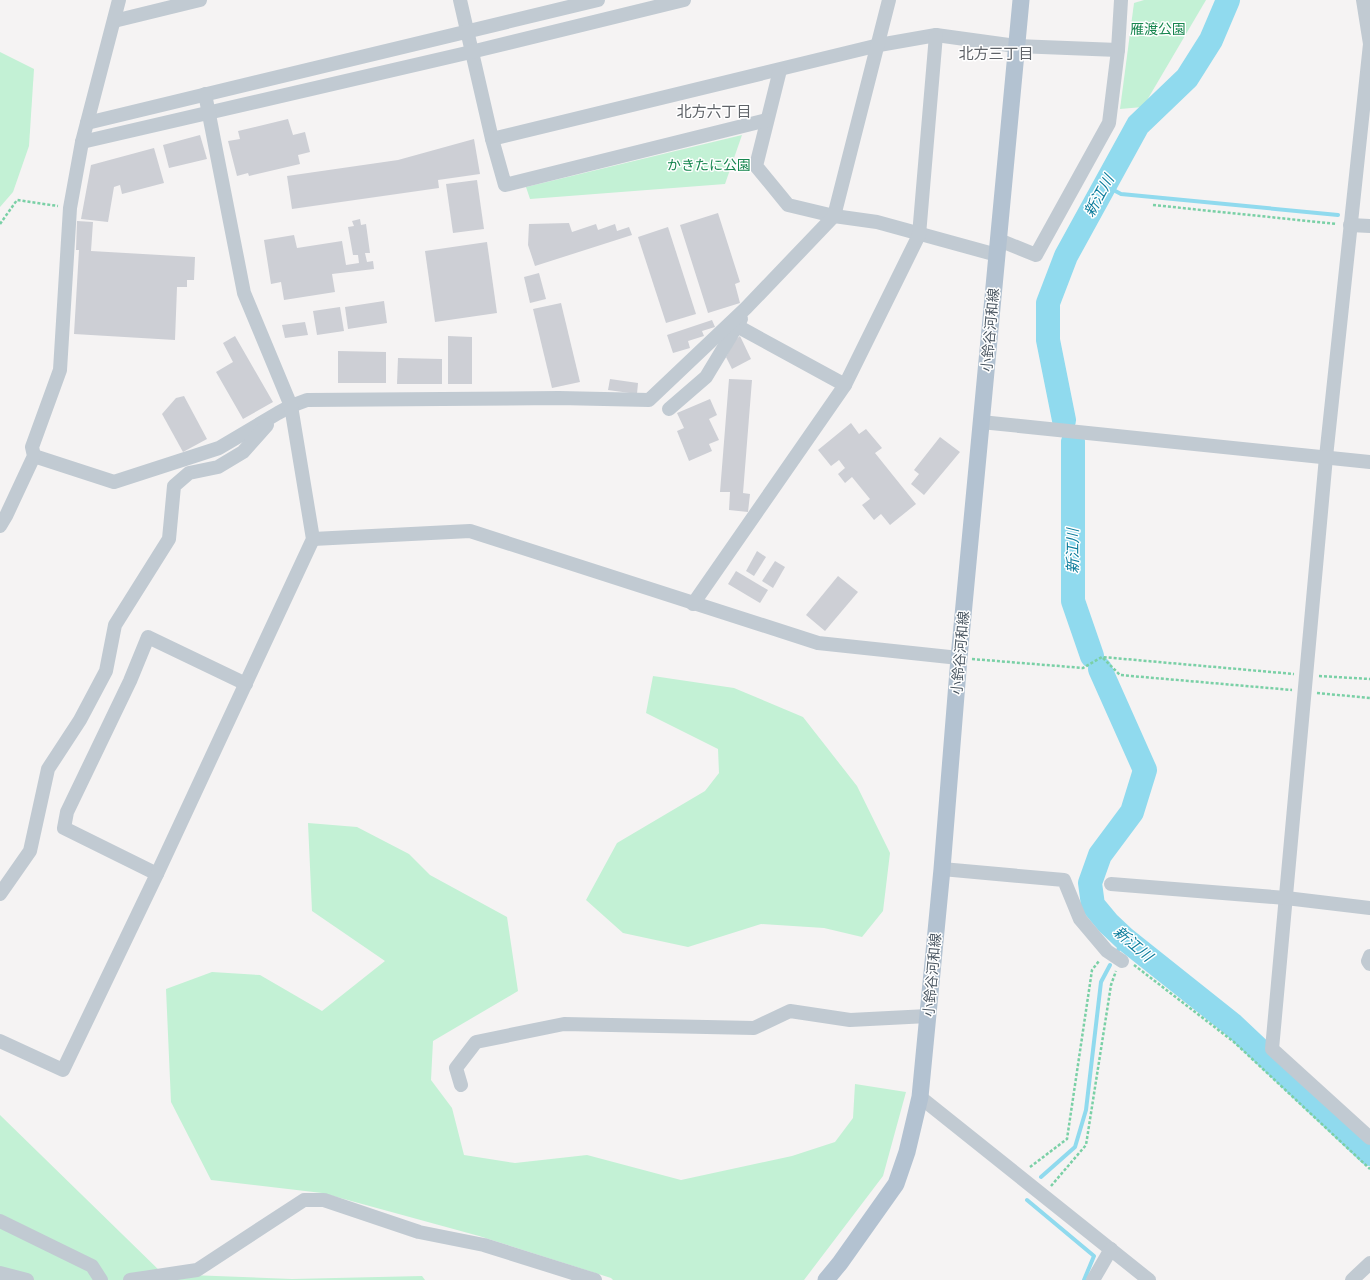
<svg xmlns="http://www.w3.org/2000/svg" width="1370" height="1280" viewBox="0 0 1370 1280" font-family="Helvetica,'Noto Sans JP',sans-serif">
	<rect width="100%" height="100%" fill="#f5f3f3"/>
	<g fill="#c3f1d5">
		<path d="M1144 0H1206L1143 107 1120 109 1134 3Z"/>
		<path d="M0 52 34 69 29 146 13 192 0 207Z"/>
		<path d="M742 135 725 184 530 199 526 187Z"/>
		<path d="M653 676 734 688 803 717 857 786 890 853 883 911 862 937 824 928 761 924 688 947 623 933 586 900 617 843 705 791 719 773 718 749 646 713Z"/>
		<path d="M308 823 357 827 409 854 430 875 507 917 518 991 433 1041 431 1080 452 1108 464 1155 515 1163 587 1155 681 1180 792 1156 835 1142 853 1118 855 1084 906 1092 883 1176 804 1280H613L611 1278 479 1236 322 1193 211 1180 171 1102 166 989 212 972 260 975 322 1011 385 961 312 911Z"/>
		<path d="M0 1115 163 1274 292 1279 422 1276 425 1280H0Z"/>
	</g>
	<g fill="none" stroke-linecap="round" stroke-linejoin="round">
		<g stroke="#90daee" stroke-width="4">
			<path d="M1104 185 1121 194 1338 215"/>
			<path d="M1118 950 1125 939"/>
			<path d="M1041 1177 1075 1147 1086 1110 1101 982 1110 965"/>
			<path d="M1027 1200 1094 1256 1084 1280"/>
		</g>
		<g stroke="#90daee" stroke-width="24">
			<path d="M1064 420 1048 340V303L1066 256 1138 125 1187 78 1211 40 1228 0"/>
			<path d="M1073 442V601L1092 656"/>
			<path d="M1100 669 1145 770 1132 812 1100 855 1090 883 1093 905 1108 923 1125 939 1233 1025 1370 1154"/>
		</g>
	</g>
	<g fill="#cdcfd5">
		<path d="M288 119 293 135 305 132 310 152 298 155 300 164 249 176 248 173 237 176 228 141 240 139 238 131Z"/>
		<path d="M200 135 207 159 169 168 163 145Z"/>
		<path d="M474 139 480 174 438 180 439 188 292 209 287 176 398 160Z"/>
		<path d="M154 148 164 183 122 194 120 185 114 187 108 222 81 219 91 165Z"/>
		<path d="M477 180 484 229 453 233 446 184Z"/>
		<path d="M718 213 740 282 735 284 740 303 708 313 680 225Z"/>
		<path d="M360 219 361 225 366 224 370 253H365L367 262 373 261 374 269 332 274 335 292 284 300 281 282 271 284 264 240 294 235 297 248 342 241 346 265 359 263 358 255H353L348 227 354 226 352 221Z"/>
		<path d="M77 221 93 222 91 251 195 257 194 280H187V287H177L175 340 74 334 79 250H76Z"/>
		<path d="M569 223 572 232 596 224 598 230 615 224 617 231 629 227 632 235 535 266 528 245 529 224Z"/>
		<path d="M668 227 696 314 666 323 638 237Z"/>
		<path d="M487 242 497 313 435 322 425 251Z"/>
		<path d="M539 273 546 299 530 303 524 277Z"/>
		<path d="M384 301 387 323 348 329 345 307Z"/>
		<path d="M561 303 580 382 552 388 533 309Z"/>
		<path d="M340 307 344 331 317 335 313 311Z"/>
		<path d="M712 320 715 327 702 331 704 336 688 341 690 348 673 353 667 335Z"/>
		<path d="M305 322 308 335 285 338 282 325Z"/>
		<path d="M235 336 273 402 243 419 216 372 233 362 223 343Z"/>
		<path d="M448 336 472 337V384H448Z"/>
		<path d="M740 336 751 359 732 369 726 357 735 340Z"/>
		<path d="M338 351 386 352V383H338Z"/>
		<path d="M398 358 442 359V384H397Z"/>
		<path d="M610 379 638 383 637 394 608 390Z"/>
		<path d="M729 379 752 380 743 493 750 494 748 512 729 510 730 492H720Z"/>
		<path d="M184 396 207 439 183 452 162 414 176 398Z"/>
		<path d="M710 399 717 415 709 419 719 440 709 444 712 451 689 461 677 431 684 428 677 413Z"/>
		<path d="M851 423 859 434 866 429 882 448 875 453 916 504 890 525 881 514 874 520 862 505 870 499 852 477 845 483 838 474 845 468 839 460 831 466 818 450Z"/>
		<path d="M940 437 960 452 924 495 911 484 919 474 914 470Z"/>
		<path d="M757 551 766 557 754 576 746 571Z"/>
		<path d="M775 561 785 567 773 588 762 581Z"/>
		<path d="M736 571 768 590 760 603 728 584Z"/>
		<path d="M838 576 858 592 825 631 806 615Z"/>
	</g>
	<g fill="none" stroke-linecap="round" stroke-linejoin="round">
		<g stroke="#7ad0a6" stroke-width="2.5" stroke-dasharray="3 2" stroke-linecap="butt">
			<path d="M1153 205 1337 224"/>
			<path d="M0 224 17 200 58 206"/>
			<path d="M1103 658 1120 675 1292 690"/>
			<path d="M972 659 1083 668 1102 657 1294 674"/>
			<path d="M1319 676 1370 679"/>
			<path d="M1317 693 1370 698"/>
			<path d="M1134 965 1234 1042 1370 1169"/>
			<path d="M1030 1167 1067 1139 1092 970 1099 961"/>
			<path d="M1051 1186 1086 1145 1111 985 1116 971"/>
		</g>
		<g stroke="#c1cad2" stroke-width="14">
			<path d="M460 0 492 139 879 45 936 35 1016 46 1118 50"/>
			<path d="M1363 0 1370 44 1326 457 1272 1049 1370 1138"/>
			<path d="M114 21 200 0"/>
			<path d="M780 70 756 166 788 205 834 216 877 222 997 255"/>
			<path d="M87 123 598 0"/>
			<path d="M492 139 505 185 767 120"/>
			<path d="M82 142 471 52 684 0"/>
			<path d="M1350 225 1370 226"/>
			<path d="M999 240 1036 255 1109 123 1118 50 1121 0"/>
			<path d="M737 326 845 385"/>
			<path d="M669 409 706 377 741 319"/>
			<path d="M981 422 1370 462"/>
			<path d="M34 456 114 482 219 448 278 413 291 406 307 400 559 398 649 400 746 308 834 216 889 0"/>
			<path d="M0 526 6 516 34 456 32 447 60 370 70 208 82 142 119 0"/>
			<path d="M313 539 470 531 818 643 959 658"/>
			<path d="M693 604 845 385 919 235 936 35"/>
			<path d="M942 869 1064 880 1080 919 1107 951 1122 961"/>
			<path d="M157 874 64 828 67 812 130 681 148 637 246 684"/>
			<path d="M1111 884 1286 898 1370 908"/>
			<path d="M0 894 30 851 48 769 80 720 106 671 115 625 169 539 174 486 189 473 218 467 243 452 267 425"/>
			<path d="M1370 956 1368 961 1370 964"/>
			<path d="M0 1041 63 1070 157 874 313 539 291 406 244 293 205 94"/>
			<path d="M461 1085 456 1068 476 1042 564 1024 754 1028 790 1011 850 1020 928 1016"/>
			<path d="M920 1097 1149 1280"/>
			<path d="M0 1221 92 1266 101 1280"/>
			<path d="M0 1273 27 1280"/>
			<path d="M130 1280 197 1270 304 1200H324L419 1232 484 1245 595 1280"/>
			<path d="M1093 1280 1111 1249"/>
			<path d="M1352 1280 1370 1263"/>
		</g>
		<path stroke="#b3c2d1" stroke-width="17" d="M826 1280 840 1263 896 1184 907 1152 920 1097 942 869 959 658 1021 0"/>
	</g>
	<g text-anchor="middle" stroke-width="3" stroke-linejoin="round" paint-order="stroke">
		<g font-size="14" fill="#17864f" stroke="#fff">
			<text x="1158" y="34">雁渡公園</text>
			<text x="709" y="170">かきたに公園</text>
		</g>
		<g font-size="14" fill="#4a5661" stroke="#fff">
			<text transform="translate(990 330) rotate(-85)" y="5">小鈴谷河和線</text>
			<text transform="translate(960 653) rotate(-85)" y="5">小鈴谷河和線</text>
			<text transform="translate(932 975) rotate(-85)" y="5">小鈴谷河和線</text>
		</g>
		<g font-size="15" fill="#5f6368" stroke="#fff">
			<text x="996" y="59">北方三丁目</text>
			<text x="714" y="117">北方六丁目</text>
		</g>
		<g font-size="15" font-style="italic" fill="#0c7c9b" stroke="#fff">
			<text transform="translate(1099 196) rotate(-61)" y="5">新江川</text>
			<text transform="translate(1073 551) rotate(-90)" y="5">新江川</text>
			<text transform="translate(1133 944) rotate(40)" y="5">新江川</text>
		</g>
	</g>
</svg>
